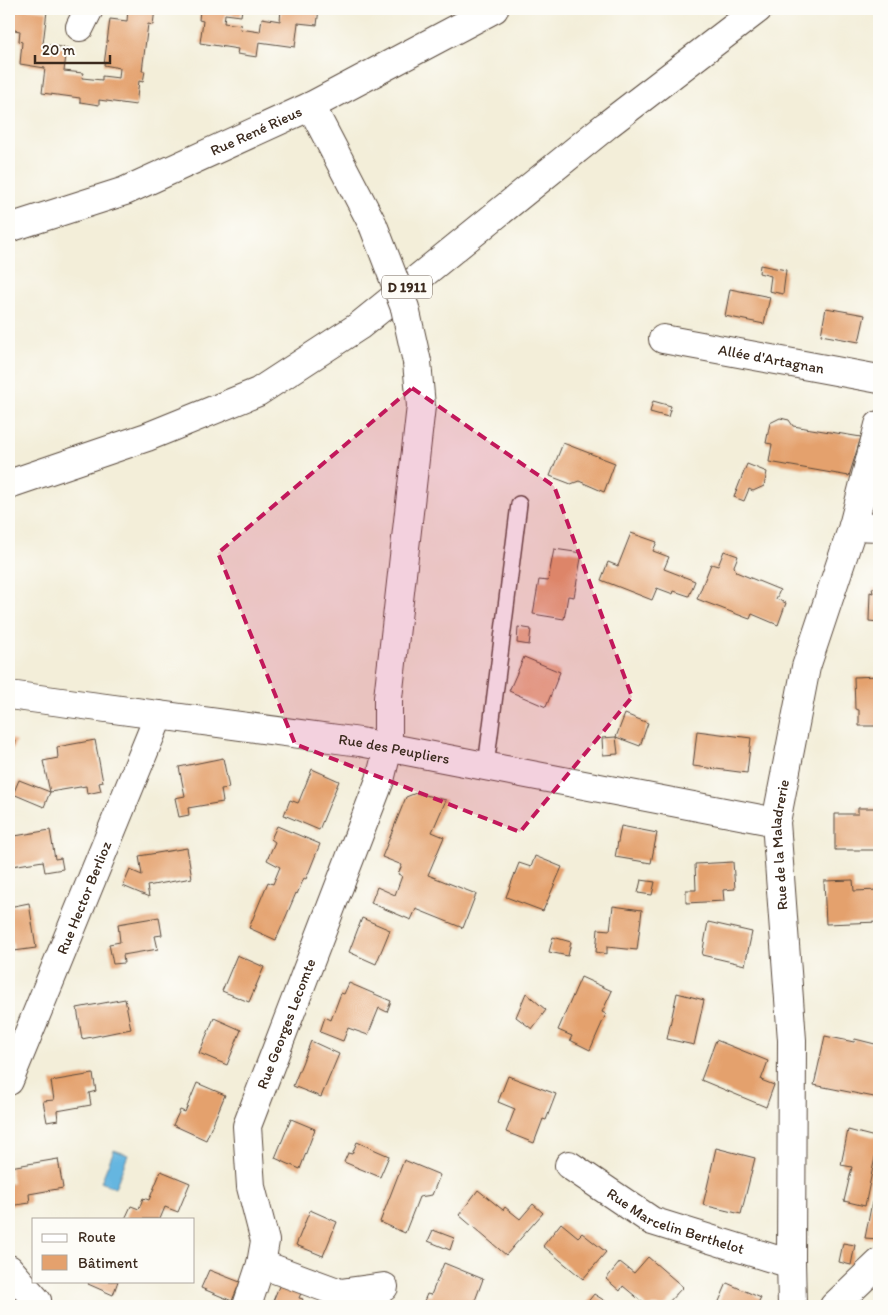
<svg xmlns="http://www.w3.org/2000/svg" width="888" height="1315" viewBox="0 0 888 1315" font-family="Itim,sans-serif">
	<rect width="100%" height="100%" fill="#fdfcf7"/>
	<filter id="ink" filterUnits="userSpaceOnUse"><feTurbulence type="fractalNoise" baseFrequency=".02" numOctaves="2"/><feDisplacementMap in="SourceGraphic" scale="10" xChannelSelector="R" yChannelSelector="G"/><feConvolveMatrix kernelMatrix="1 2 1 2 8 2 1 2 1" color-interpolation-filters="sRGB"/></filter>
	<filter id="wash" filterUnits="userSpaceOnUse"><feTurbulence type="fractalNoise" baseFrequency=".0096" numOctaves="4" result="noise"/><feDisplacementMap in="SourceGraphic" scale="20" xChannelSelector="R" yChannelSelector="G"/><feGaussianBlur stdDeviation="1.12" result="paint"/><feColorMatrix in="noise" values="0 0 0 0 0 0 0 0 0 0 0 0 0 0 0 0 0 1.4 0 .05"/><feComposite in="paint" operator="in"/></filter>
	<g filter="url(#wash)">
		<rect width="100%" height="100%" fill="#f3eed9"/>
		<path fill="#65b6e0" stroke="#50707f" d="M114 1150 128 1155 115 1188 101 1182Z"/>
		<g id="blocks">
			<g fill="#e4a16d">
				<path d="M9 9H30L47 11 43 44 67 48 64 71 83 73 82 78 102 80V76L119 78 120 68 104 65 110 19 127 21 128 9H155L153 25 148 24 142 71H145L143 82 139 81 136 105 99 100V105L80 102V98L42 93 45 68 20 64 22 42 19 41 20 31 9 29Z"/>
				<path d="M204 9H242L241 16 225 14 224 23 241 25 240 29 260 32 262 18 280 21 281 9H319L317 25 298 23 295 47 259 42 257 57 237 54 238 49 200 43 203 21 199 20 200 10 204 11Z"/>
				<path d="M760 265 786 270 783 294 769 291 771 276 759 273Z"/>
				<path d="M730 289 770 297 764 324 725 316Z"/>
				<path d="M826 308 865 315 859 342 821 335Z"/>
				<path d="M653 401 671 406 668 417 650 412Z"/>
				<path d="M780 418 789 420 793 426 861 437 849 476 769 462 772 444 766 443 770 423Z"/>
				<path d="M563 443 615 463 604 492 579 481 571 484 550 476Z"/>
				<path d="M747 464 767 472 764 486 753 491 749 489 744 501 734 497Z"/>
				<path d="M631 533 657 542 653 551 669 557 664 569 695 581 689 596 674 591 673 594 657 588 652 600 601 580 608 562 618 566Z"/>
				<path d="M554 549 582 553 574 597 568 596 564 619 533 614 539 580 548 581Z"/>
				<path d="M724 551 738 556 734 566 736 572 780 590 776 599 786 603 778 625 752 614 750 619 747 618 697 599 711 564 718 566Z"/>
				<path d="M872 588H879V622L869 621 870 592 873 593Z"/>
				<path d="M518 627 531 629 529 645 517 643Z"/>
				<path d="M524 657 560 672 546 707 509 691Z"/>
				<path d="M879 676V726H859V710L855 709 854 677Z"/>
				<path d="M625 714 648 723 640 746 616 737Z"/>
				<path d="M697 731 751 738 747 773 693 766Z"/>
				<path d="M616 737 618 754 603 755 602 738Z"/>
				<path d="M9 738 16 741 9 758Z"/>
				<path d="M95 740 103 782 99 783 101 791 87 794 86 786 50 792 44 807 13 794 19 780 50 792 43 761 58 758 57 747Z"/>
				<path d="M223 758 229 788 221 789 223 802 188 808 189 815 179 817 175 798 185 796 179 767Z"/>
				<path d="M312 769 339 781 319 830 284 815 290 800 298 803 299 801Z"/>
				<path d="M416 793 446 800 432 832 444 837 428 875 476 894 463 928 416 909 411 920 371 903 377 887 395 895 402 876 398 874 402 865 382 857 406 797Z"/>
				<path d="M858 808H877V850H835V814H858Z"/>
				<path d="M277 826 320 844 306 879 304 878 297 894 296 893 276 940 249 928 268 882 273 884 280 867 267 860 275 842 271 839Z"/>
				<path d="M621 826 657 833 651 863 615 857Z"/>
				<path d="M50 830 55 859 61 858 63 869 45 872 43 861 12 866 9 837Z"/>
				<path d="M187 848 192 878 147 886 149 897 123 886 130 870 142 875 139 856Z"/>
				<path d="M535 856 562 867 543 911 506 897 519 863 531 867Z"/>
				<path d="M733 862 735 889 723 890 724 901 686 903V890H696L695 864Z"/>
				<path d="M641 880 655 882 652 895 638 893Z"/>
				<path d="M853 880 854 891 879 890V922L826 924 824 881Z"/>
				<path d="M29 903 36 948 14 951 12 940H9V907Z"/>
				<path d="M613 906 642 910 637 950 607 947V954L596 952 598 929 610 930Z"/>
				<path d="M159 917 162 935 155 936 158 949 123 955 124 963 113 964 109 944 120 942 118 924Z"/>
				<path d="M362 918 390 930 376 964 349 952Z"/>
				<path d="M708 922 752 932 745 965 702 955Z"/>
				<path d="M553 937 571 942 568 956 549 952Z"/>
				<path d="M237 955 264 967 249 1002 222 991Z"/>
				<path d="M581 977 612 991 602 1012 606 1014 590 1050 570 1040 572 1036 558 1030Z"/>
				<path d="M349 983 391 1001 387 1012 379 1008 368 1035 348 1028 343 1041 320 1032 325 1017 331 1020 341 993 344 994Z"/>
				<path d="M526 993 546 1010 532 1029 516 1017Z"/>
				<path d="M677 993 704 1000 694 1045 667 1039Z"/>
				<path d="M125 999 131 1029 82 1039 77 1008Z"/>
				<path d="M214 1018 241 1030 227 1065 199 1053Z"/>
				<path d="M825 1036 854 1042 855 1039 879 1045V1098L814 1085Z"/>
				<path d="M716 1040 768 1061 761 1080 774 1085 766 1107 701 1080Z"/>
				<path d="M311 1041 339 1054 321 1097 293 1086Z"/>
				<path d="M93 1074 96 1091 89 1093 91 1105 57 1111 58 1120 47 1122 43 1101 54 1100 51 1081Z"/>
				<path d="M508 1076 556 1094 546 1120 543 1119 534 1143 506 1132 515 1109 498 1102Z"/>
				<path d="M197 1083 225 1095 206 1140 173 1125 180 1110 185 1112Z"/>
				<path d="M291 1119 315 1129 300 1169 275 1158Z"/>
				<path d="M848 1130 879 1138 865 1206 844 1201 852 1167 841 1165Z"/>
				<path d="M357 1142 389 1156 380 1177 344 1162 348 1153 352 1154Z"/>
				<path d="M716 1148 755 1158 741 1214 703 1205Z"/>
				<path d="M58 1159 63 1188 29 1194 30 1203 9 1206V1184L13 1183 10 1167Z"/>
				<path d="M404 1160 440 1175 432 1195 419 1197 405 1233 380 1222Z"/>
				<path d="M161 1171 190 1183 178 1212 165 1207 160 1219H125L131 1206 139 1209 143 1198 149 1200Z"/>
				<path d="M478 1190 503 1210 505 1207 520 1219 533 1204 543 1213 506 1255 459 1215Z"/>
				<path d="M872 1202 879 1203V1232L878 1239 865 1238Z"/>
				<path d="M310 1210 337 1222 323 1256 296 1245Z"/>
				<path d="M561 1223 578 1237 582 1233 606 1252 583 1279 543 1246Z"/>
				<path d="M433 1230 454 1238 450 1250 428 1241Z"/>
				<path d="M843 1243 855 1245 851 1265 839 1262Z"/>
				<path d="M648 1257 683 1287 665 1306H647L623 1286 620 1291 606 1279 620 1262 634 1273Z"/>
				<path d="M444 1263 483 1279 473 1306H422L427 1294 431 1295Z"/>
				<path d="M209 1270 240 1282 232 1301 201 1288Z"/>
				<path d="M282 1279 304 1286 299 1298 303 1299 300 1306H271Z"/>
				<path d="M90 1281H118L113 1295 88 1284Z"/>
				<path d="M727 1283 761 1298 757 1306H717Z"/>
				<path d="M594 1294 613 1306H592L586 1304Z"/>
			</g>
		</g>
	</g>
	<g filter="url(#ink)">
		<use href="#blocks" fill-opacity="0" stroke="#57473a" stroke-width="1"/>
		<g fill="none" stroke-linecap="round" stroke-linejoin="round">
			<defs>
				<path id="service" d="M486 766 519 504"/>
				<g id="minor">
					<path d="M80 27 89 9"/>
					<path d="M311 106 373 225"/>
					<path id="s1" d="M9 228 125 191 311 106 494 9"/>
					<path id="s2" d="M663 339 879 379"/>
					<path d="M853 526 879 527"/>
					<path id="s3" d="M9 695 360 742 776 822"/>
					<path id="s4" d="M9 1081 159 715"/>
					<path id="s5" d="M569 1165 652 1221 781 1261 791 1259"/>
					<path d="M261 1264 340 1293 384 1287"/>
					<path d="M9 1269 37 1301 35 1306"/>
					<path id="s6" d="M247 1306 261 1264 265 1241 251 1187 247 1126 380 780 388 748V698L421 406 417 362"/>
					<path id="s7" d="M792 1306 791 1259 792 1040 776 822 806 667 853 526 879 425"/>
					<path d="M834 1306 879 1263"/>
				</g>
				<path id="primary" d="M9 484 147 437 258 392 359 326 607 125 758 9"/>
			</defs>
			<use href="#service" stroke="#57473a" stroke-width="18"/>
			<use href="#minor" stroke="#57473a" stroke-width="30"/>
			<use href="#primary" stroke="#57473a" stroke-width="30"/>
			<use href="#service" stroke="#fff" stroke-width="15"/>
			<use href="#minor" stroke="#fff" stroke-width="28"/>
			<use href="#primary" stroke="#fff" stroke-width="28"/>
			<defs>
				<path id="minor-bridge" d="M373 225 405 308 417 362"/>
			</defs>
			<use href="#minor-bridge" stroke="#57473a" stroke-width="30" stroke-linecap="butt"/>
			<use href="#minor-bridge" stroke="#fff" stroke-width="28"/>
		</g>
	</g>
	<path fill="#c2185b" fill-opacity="0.2" stroke="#c2185b" stroke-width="4" stroke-dasharray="10 6" stroke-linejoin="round" d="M412 388 554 486 632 697 520 832 295 744 218 553Z"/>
	<g text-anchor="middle" stroke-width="5" stroke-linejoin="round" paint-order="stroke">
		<rect fill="#fdfcf7" stroke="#75695f" stroke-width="1" x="382" y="275.5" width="50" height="23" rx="4"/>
		<g font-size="14" font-weight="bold" fill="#3b2a1e">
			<text x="407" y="292">D 1911</text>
		</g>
		<g font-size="15" fill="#3b2a1e" stroke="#fdfcf7">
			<text dy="5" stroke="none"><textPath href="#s1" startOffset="266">Rue René Rieus</textPath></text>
			<text dy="5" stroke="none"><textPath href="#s2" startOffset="110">Allée d'Artagnan</textPath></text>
			<text dy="5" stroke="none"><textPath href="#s3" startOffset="389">Rue des Peupliers</textPath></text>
			<text dy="5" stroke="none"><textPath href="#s7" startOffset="462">Rue de la Maladrerie</textPath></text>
			<text dy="5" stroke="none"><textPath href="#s4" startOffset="198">Rue Hector Berlioz</textPath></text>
			<text dy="5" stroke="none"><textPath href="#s6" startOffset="294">Rue Georges Lecomte</textPath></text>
			<text dy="5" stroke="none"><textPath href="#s5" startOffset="122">Rue Marcelin Berthelot</textPath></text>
		</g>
	</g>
	<rect width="888" height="1315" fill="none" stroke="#fdfcf7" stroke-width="30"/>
	<rect x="32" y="1218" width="162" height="65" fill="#fdfcf7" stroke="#afa8a0"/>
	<rect x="42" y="1234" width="25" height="8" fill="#ffffff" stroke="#afa8a0"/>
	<text x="78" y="1242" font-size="15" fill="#3b2a1e">Route</text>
	<rect x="42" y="1255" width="25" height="15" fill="#e4a16d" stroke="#afa8a0"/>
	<text x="78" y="1268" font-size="15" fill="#3b2a1e">Bâtiment</text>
	<path d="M35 55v8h75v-8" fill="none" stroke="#3b2a1e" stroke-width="2.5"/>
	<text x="42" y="55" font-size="15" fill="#3b2a1e" stroke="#fdfcf7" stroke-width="4" paint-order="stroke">20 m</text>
</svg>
